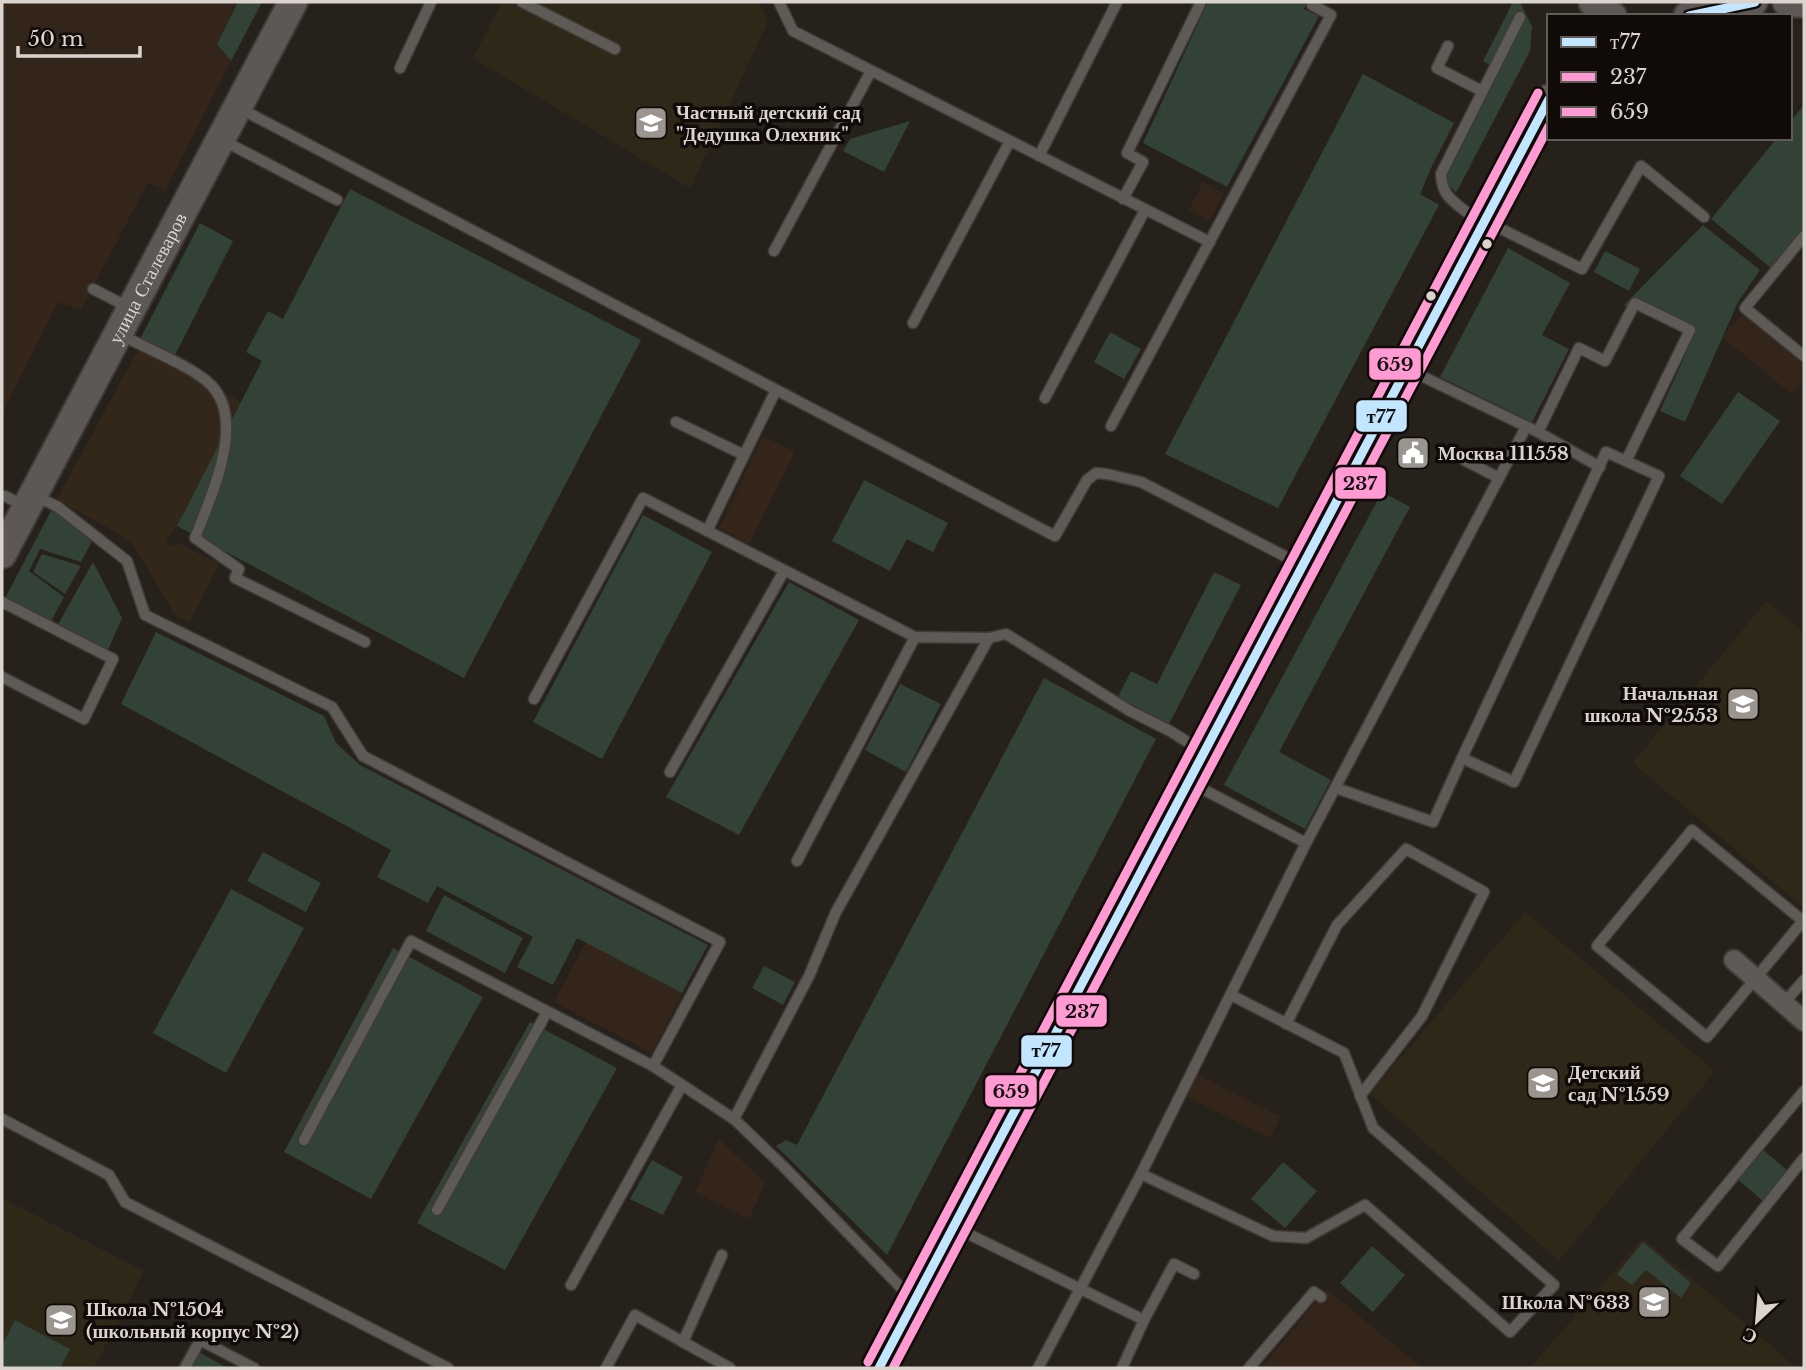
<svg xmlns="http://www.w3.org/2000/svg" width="1806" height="1370" viewBox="0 0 1806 1370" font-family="'Libre Baskerville',serif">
	<rect width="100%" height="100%" fill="#27211c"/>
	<path fill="#322719" d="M139 348 241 402 177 526 166 542 174 547 177 542 219 564 189 623 175 615 131 541 57 499Z"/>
	<g fill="#33251a">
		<path d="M2 2H238L217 44 231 61 165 191 148 182 81 310 58 302 2 414Z"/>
		<path d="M1203 182 1224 193 1210 221 1189 210Z"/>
		<path d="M1747 310 1804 356V380L1792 394 1722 337Z"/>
		<path d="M763 436 795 452 749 544 719 528Z"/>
		<path d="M586 942 682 993 652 1053 554 1002Z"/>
		<path d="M1192 1072 1281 1117 1270 1138 1181 1094Z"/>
		<path d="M719 1139 765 1183 749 1219 695 1192Z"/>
		<path d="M1327 1289 1422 1368H1261Z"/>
	</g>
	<g fill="#2f2819">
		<path d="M502 2H759L768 22 690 188 473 58Z"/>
		<path d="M1766 601 1804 633V908L1633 763Z"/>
		<path d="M1525 912 1715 1071 1559 1261 1370 1094Z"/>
		<path d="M2 1198 144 1271 94 1368H2Z"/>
		<path d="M1643 1238 1701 1286 1797 1368H1530Z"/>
	</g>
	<g fill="#324236">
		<path d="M238 2H262L231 61 217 44Z"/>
		<path d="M1208 2H1307L1304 9 1319 16 1227 187 1143 143Z"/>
		<path d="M1513 2H1520L1532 27 1530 51 1456 193 1444 180 1451 157 1496 68 1483 61Z"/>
		<path d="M1363 74 1454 123 1431 168 1420 194 1439 205 1278 508 1165 454Z"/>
		<path d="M1804 105V237L1776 272 1711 219 1777 138H1790V122Z"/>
		<path d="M910 121 884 172 843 151 850 139Z"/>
		<path d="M350 189 641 340 464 678 177 526 262 361 246 352 268 311 283 319Z"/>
		<path d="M200 223 233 241 174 357 140 339Z"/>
		<path d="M1703 225 1760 270 1738 302 1685 422 1660 411 1693 338 1624 305Z"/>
		<path d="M1508 248 1570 283 1542 335 1569 349 1532 422 1440 377Z"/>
		<path d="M1605 251 1640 269 1629 291 1594 272Z"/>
		<path d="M1110 332 1141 349 1124 379 1094 362Z"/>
		<path d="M1738 392 1780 421 1722 504 1680 476Z"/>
		<path d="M864 480 948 523 933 552 907 539 890 571 832 541Z"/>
		<path d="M1382 492 1410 507 1279 752 1331 780 1305 829 1224 785Z"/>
		<path d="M52 509 92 541 81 562 40 549 29 571 64 597 50 623 4 600Z"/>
		<path d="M643 515 712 552 602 759 533 722Z"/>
		<path d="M42 554 81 566 65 594 33 572Z"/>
		<path d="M93 562 122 618 107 652 57 626Z"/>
		<path d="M1214 572 1241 585 1169 724 1118 697 1131 671 1157 684Z"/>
		<path d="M789 582 859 620 739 835 666 797Z"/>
		<path d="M156 632 324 716 336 743 360 765 708 945 682 993 577 938 553 985 517 967 533 937 437 886 428 903 377 877 391 850 121 704Z"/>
		<path d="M1044 678 1156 739 887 1255 776 1146 786 1140 797 1145Z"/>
		<path d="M900 684 941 704 906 772 865 750Z"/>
		<path d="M263 852 321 883 306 912 247 881Z"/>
		<path d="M231 889 304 928 226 1073 153 1033Z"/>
		<path d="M444 895 523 938 505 973 426 931Z"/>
		<path d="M393 948 483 997 371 1199 284 1152Z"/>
		<path d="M764 966 795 982 783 1005 752 988Z"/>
		<path d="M530 1022 617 1068 505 1270 417 1223Z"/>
		<path d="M1761 1148 1788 1171 1763 1201 1736 1178Z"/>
		<path d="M652 1160 683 1177 663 1215 630 1199Z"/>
		<path d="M1283 1162 1317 1191 1285 1228 1251 1199Z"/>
		<path d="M1643 1242 1691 1283 1681 1298 1646 1270 1632 1285 1617 1274Z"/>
		<path d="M1372 1246 1405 1275 1373 1312 1340 1283Z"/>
		<path d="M15 1320 70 1349 60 1368H2V1346Z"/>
		<path d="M189 1347 228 1368H177Z"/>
	</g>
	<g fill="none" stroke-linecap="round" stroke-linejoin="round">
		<defs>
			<g id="lane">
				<path d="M522 2 615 49"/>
				<path d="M779 2 793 31 1210 242"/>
				<path d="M1520 17 1441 174C1442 194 1450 199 1465 211L1582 269 1641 166 1704 217"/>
				<path d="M1448 46 1437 68 1482 91"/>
				<path d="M400 68 431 2"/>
				<path d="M241 109 1055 536 1087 480 1096 473 1107 474 1141 482 1300 564"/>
				<path d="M224 141 337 200"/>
				<path d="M1039 156 1117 2"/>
				<path d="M1123 199 1143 162 1127 153 1200 4"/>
				<path d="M1804 236 1745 308 1804 356"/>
				<path d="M774 251 871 71"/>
				<path d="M93 289 130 308"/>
				<path d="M913 323 1010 141"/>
				<path d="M121 335C144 347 195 368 211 385 247 422 210 498 195 538L239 569 235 578 365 642"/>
				<path d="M1407 369 1538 432 1600 467"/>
				<path d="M1045 398 1145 210"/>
				<path d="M676 422 744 455"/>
				<path d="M1111 426 1331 15 1312 5 1314 2"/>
				<path d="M1538 432 1579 348 1605 361 1635 303 1690 330 1626 461"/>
				<path d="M1606 452 1659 476 1514 782 1462 758Z"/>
				<path d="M1464 460 1499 478"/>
				<path d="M5 496 26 507"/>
				<path d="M36 496 58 507 127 561 145 615 332 707 363 756 720 942 653 1066 734 1119 783 1166 912 1299"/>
				<path d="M707 531 776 390"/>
				<path d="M2 602 113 659 84 719 2 677"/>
				<path d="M534 699 643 498 915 637"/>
				<path d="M670 772 784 571"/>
				<path d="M1189 782 1306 843"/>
				<path d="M1336 788 1433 822 1462 758"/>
				<path d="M1692 830 1803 921 1707 1037 1597 946Z"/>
				<path d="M797 861 915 637 989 638"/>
				<path d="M1784 1003 1804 980"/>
				<path d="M1286 1024 1337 925 1406 849 1484 892 1422 1016 1360 1096"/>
				<path d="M1804 1091 1682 1239 1718 1266 1804 1158"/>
				<path d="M2 1119 109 1175 125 1202 448 1368"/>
				<path d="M734 1119 809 976 836 912 989 638 1006 634 1130 711 1170 731 1202 751"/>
				<path d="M304 1140 411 941 653 1066"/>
				<path d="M1141 1174 1273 1236 1306 1238 1365 1205 1510 1332 1554 1285 1373 1128 1344 1053 1231 995"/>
				<path d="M437 1210 547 1012"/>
				<path d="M954 1227 1144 1320 1174 1264 1194 1274"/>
				<path d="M722 1255 683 1342 730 1368"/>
				<path d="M571 1285 682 1085"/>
				<path d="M185 1368 200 1340 254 1368"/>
				<path d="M606 1368 635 1315 683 1342"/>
				<path d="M1038 1368 1141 1174 1306 843 1526 427"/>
				<path d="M1122 1368 1144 1320"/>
				<path d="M1249 1368 1314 1292 1321 1297"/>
			</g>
			<path id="street" d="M1734 960 1804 1021"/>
			<g id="secondary">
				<path d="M1593 2 1612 16"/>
				<path d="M1787 2 1804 3"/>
				<path d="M1688 16 1753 2"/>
				<path id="s1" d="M2 554 293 2"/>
				<path d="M879 1368 1549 99"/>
			</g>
		</defs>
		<use href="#lane" stroke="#403b38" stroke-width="13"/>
		<use href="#street" stroke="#403b38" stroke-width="23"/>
		<use href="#secondary" stroke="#403b38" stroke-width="32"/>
		<use href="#lane" stroke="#5e5a56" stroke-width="10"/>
		<use href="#street" stroke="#5e5a56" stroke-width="19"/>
		<use href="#secondary" stroke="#5d5856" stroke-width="28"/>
		<defs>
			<g id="bus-1">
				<path d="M1689 16 1755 2"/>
				<path d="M879 1368 1549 99"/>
			</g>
			<path id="bus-2" d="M893 1368 1549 126"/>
			<path id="bus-3" d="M868 1362 1538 93"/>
		</defs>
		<use href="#bus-1" stroke="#100b08" stroke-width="14"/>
		<use href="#bus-2" stroke="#100b08" stroke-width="14"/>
		<use href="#bus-3" stroke="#100b08" stroke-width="14"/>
		<use href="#bus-1" stroke="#c2e6ff" stroke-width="9"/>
		<use href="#bus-2" stroke="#ff9ad2" stroke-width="9"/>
		<use href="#bus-3" stroke="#ff9ad2" stroke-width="9"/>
	</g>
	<defs>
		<symbol id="school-square" viewBox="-11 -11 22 22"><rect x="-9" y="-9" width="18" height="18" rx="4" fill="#9b9590" stroke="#100b08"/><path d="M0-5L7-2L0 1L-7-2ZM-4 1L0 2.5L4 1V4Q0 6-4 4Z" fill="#fff"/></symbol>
		<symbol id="civic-square" viewBox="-11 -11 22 22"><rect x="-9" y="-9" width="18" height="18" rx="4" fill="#9b9590" stroke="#100b08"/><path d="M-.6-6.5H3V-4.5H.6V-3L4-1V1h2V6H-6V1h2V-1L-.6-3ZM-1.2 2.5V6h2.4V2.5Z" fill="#fff"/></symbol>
	</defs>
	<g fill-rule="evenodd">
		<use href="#school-square" x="632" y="104" width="38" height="38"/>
		<use href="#civic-square" x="1394" y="434" width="38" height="38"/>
		<use href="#school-square" x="1724" y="685" width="38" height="38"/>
		<use href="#school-square" x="1524" y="1064" width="38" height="38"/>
		<use href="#school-square" x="1635" y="1283" width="38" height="38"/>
		<use href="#school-square" x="42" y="1301" width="38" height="38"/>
	</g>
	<g fill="#dad3ce" stroke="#100b08" stroke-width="2.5">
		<circle cx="1487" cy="244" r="6"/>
		<circle cx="1431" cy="296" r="6"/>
	</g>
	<g text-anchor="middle" stroke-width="7" stroke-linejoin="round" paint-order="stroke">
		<g font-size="19" font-weight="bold" fill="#dad3ce" stroke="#100b08" text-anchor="start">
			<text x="676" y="119">Частный детский сад<tspan x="676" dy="22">"Дедушка Олехник"</tspan></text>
			<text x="1438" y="460">Москва 111558</text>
			<text x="1718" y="700" text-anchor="end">Начальная<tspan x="1718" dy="22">школа №2553</tspan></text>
			<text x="1568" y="1079">Детский<tspan x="1568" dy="22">сад №1559</tspan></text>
			<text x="1630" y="1309" text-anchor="end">Школа №633</text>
			<text x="86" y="1316">Школа №1504<tspan x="86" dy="22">(школьный корпус №2)</tspan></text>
		</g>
		<g font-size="19" fill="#dad3ce" stroke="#100b08">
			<text dy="7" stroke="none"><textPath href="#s1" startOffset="312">улица Сталеваров</textPath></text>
		</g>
	</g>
	<g stroke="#100b08" stroke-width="2.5">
		<rect x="1368" y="347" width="54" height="34" rx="7" fill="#ff9ad2"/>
		<rect x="1355" y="399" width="53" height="34" rx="7" fill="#c2e6ff"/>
		<rect x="1334" y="466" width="53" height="34" rx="7" fill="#ff9ad2"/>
		<rect x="1055" y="994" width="53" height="34" rx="7" fill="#ff9ad2"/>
		<rect x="1020" y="1034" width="53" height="34" rx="7" fill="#c2e6ff"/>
		<rect x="984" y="1074" width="54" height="34" rx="7" fill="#ff9ad2"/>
	</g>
	<g font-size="19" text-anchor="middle" font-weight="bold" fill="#111">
		<text x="1395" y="371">659</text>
		<text x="1381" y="423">т77</text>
		<text x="1360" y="490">237</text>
		<text x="1082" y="1018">237</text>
		<text x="1046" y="1057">т77</text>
		<text x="1011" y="1098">659</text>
	</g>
	<rect width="1806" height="1370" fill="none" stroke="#dad3ce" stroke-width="7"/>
	<rect x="1547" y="14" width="245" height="126" fill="#100b08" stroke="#615b57" stroke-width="2"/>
	<rect x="1561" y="37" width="35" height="10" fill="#c2e6ff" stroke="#615b57" stroke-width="2"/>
	<text x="1610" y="49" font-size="21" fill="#dad3ce">т77</text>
	<rect x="1561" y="72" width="35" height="10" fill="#ff9ad2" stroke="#615b57" stroke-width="2"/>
	<text x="1610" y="84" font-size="21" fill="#dad3ce">237</text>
	<rect x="1561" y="107" width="35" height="10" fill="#ff9ad2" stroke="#615b57" stroke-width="2"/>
	<text x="1610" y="119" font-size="21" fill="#dad3ce">659</text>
	<g transform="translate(1757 1321) rotate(206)" stroke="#100b08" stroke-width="5" paint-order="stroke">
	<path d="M0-5L12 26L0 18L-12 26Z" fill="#dad3ce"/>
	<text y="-10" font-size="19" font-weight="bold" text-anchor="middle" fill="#dad3ce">С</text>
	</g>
	<path d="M18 46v10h122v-10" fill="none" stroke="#dad3ce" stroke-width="3.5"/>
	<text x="28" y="46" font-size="21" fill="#dad3ce" stroke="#100b08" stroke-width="5" paint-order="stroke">50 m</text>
</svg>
